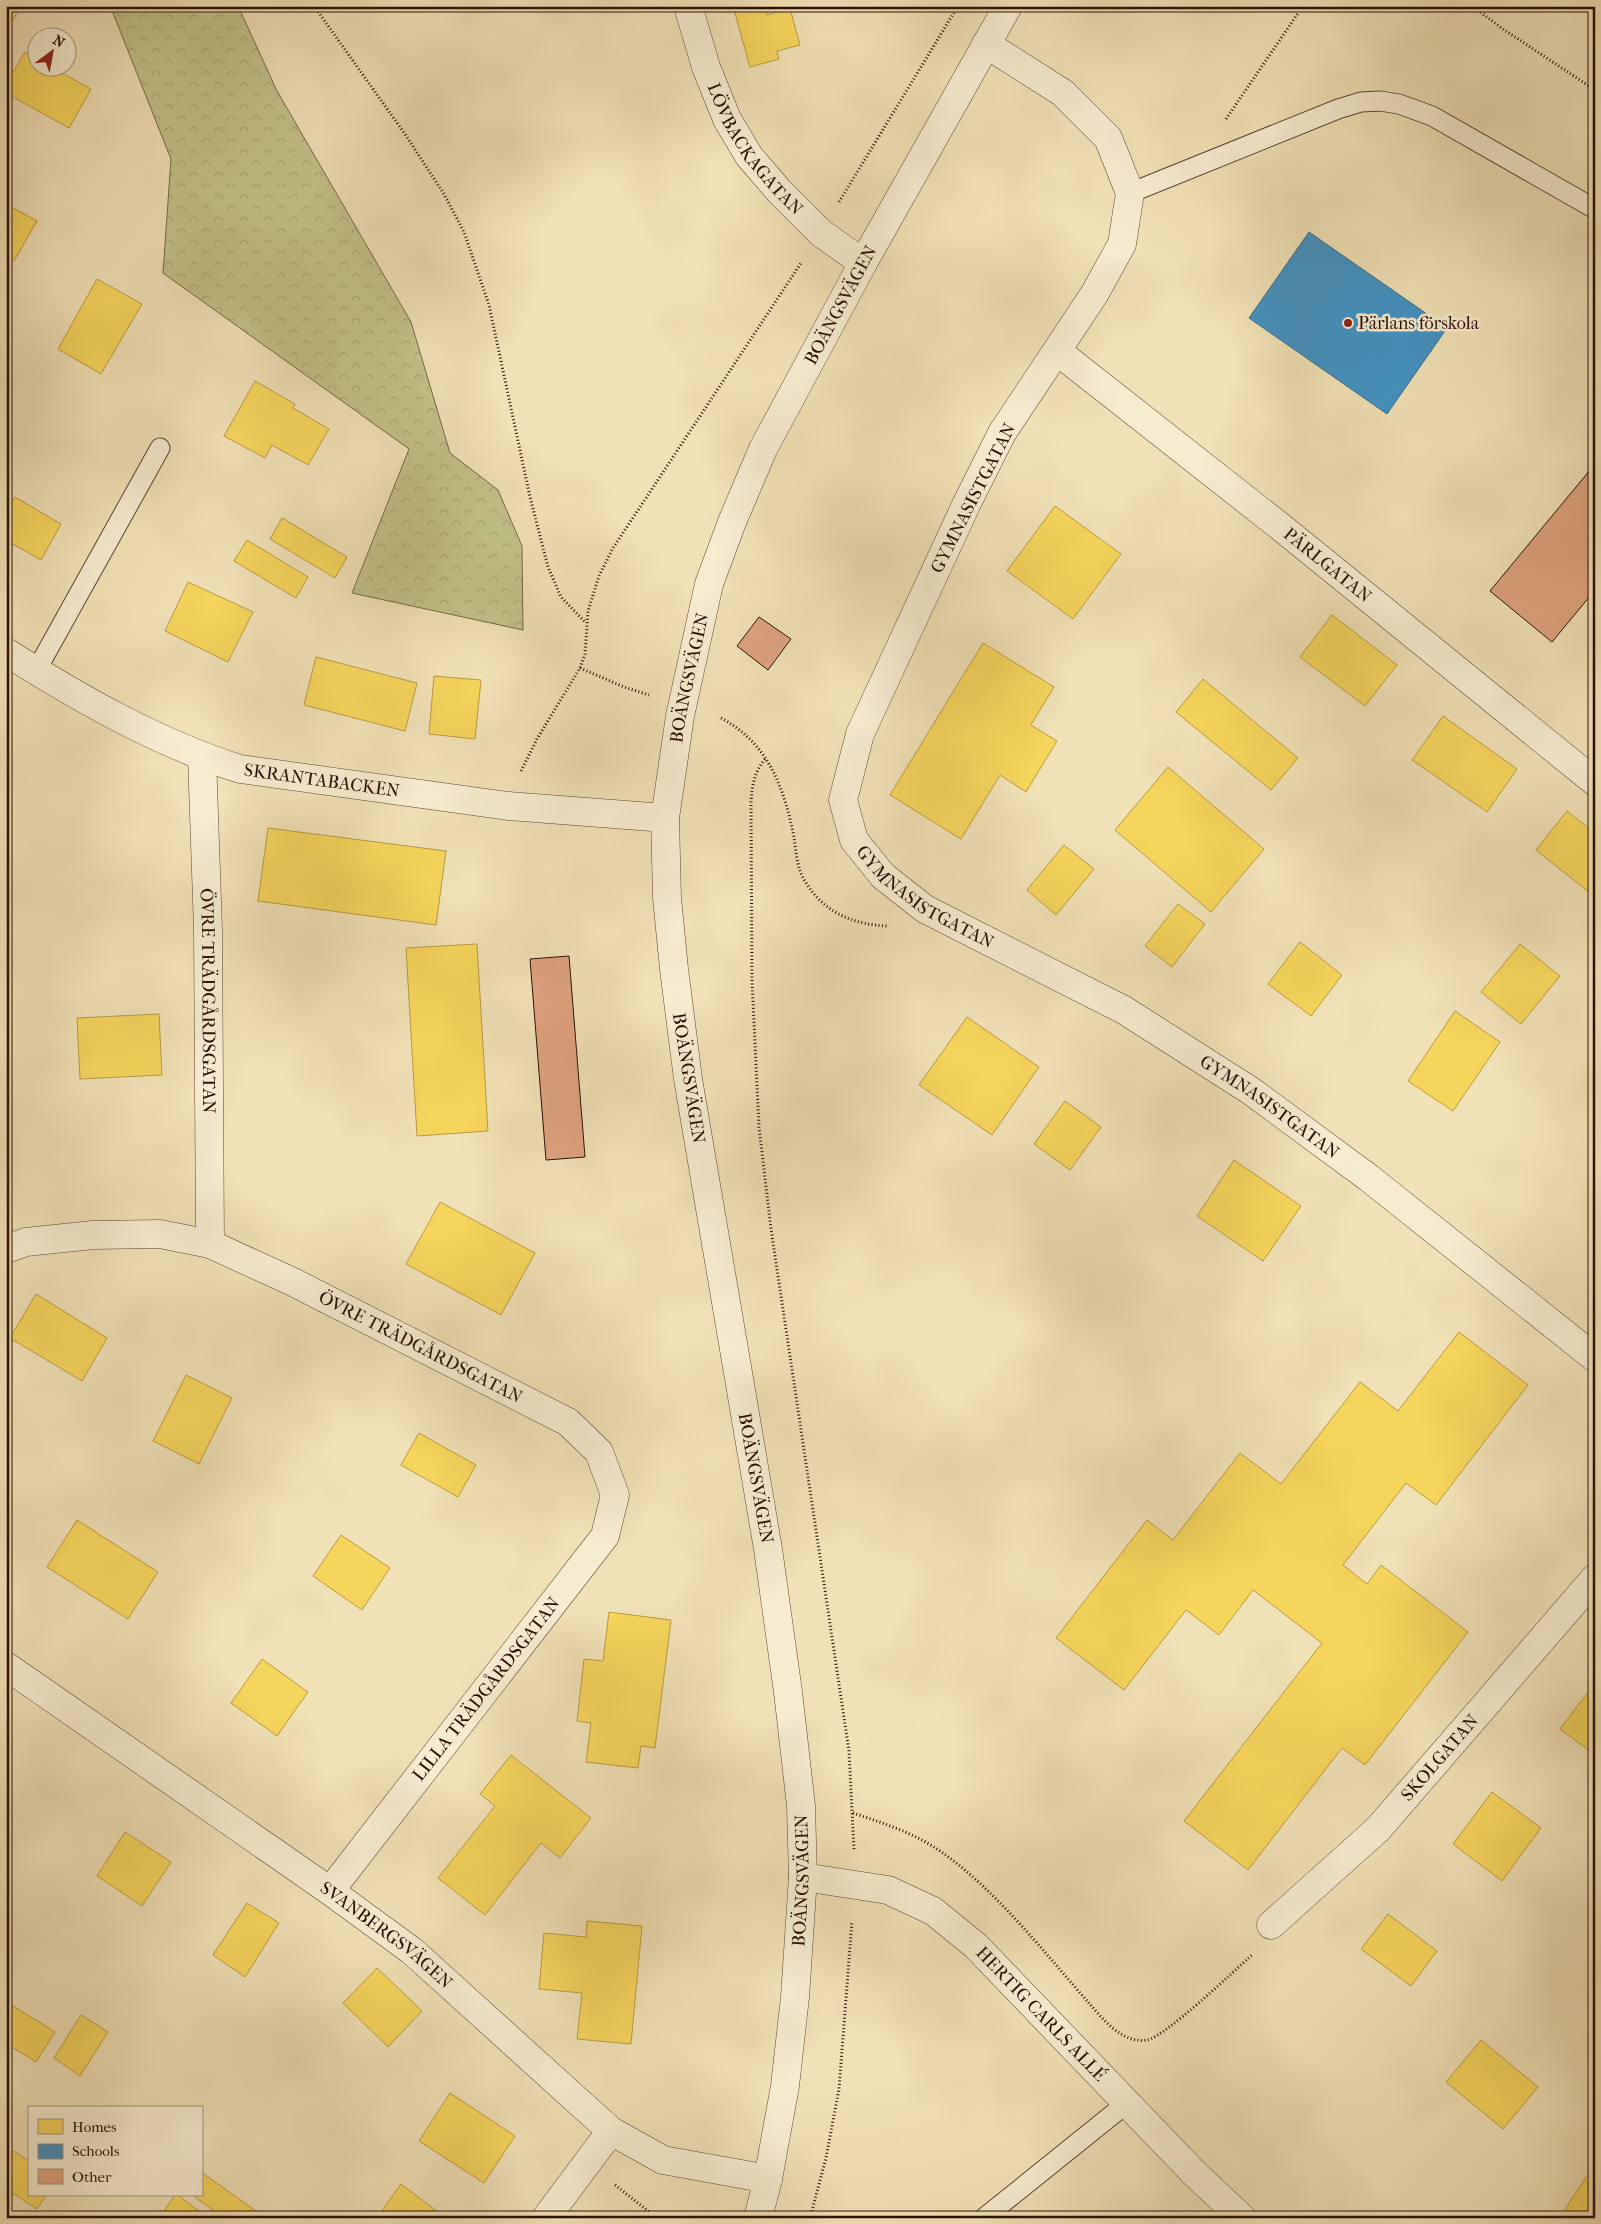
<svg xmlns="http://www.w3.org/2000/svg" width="1601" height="2224" viewBox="0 0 1601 2224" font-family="'IM FELL French Canon',serif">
	<defs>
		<pattern id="forest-crowns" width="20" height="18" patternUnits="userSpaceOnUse" patternTransform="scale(1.25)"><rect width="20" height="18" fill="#c2c188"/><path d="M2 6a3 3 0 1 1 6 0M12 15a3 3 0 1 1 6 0" fill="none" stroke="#a7a574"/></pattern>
	</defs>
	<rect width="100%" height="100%" fill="#f1e1b6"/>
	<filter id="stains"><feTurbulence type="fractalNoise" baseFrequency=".004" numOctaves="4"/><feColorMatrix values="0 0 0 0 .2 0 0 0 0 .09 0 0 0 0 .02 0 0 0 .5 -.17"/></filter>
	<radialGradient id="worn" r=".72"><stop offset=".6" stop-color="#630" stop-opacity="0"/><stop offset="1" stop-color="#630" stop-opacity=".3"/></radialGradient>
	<path fill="url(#forest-crowns)" stroke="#766848" d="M105 6H238L277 91 411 322 450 453 498 490 522 546 523 630 352 593 409 449 163 273 171 159 113 13Z"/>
	<g fill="#f6d55c" stroke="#b99a42">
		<path d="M6 6H21L6 32Z"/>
		<path d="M733 6H765L767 15 790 8 800 45 777 51 779 59 750 67Z"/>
		<path d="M25 52 38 59V68H53L91 89 69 128 6 93V84Z"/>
		<path d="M6 204 37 221 14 261 6 256Z"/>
		<path d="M97 279 142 304 101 374 58 349Z"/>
		<path d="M255 381 295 404 293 408 329 429 308 465 272 445 265 458 224 436Z"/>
		<path d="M15 497 61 524 41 560 6 540V512Z"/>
		<path d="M1055 506 1121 554 1073 619 1007 571Z"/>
		<path d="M282 518 347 557 335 578 270 539Z"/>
		<path d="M247 540 308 577 296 598 234 561Z"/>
		<path d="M188 582 253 612 228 662 165 631Z"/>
		<path d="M1332 615 1397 665 1365 706 1300 657Z"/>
		<path d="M983 643 1054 687 1031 725 1057 741 1026 792 1000 775 961 839 890 795Z"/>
		<path d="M316 657 417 683 405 731 304 705Z"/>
		<path d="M434 676 481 680 475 739 429 734Z"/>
		<path d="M1203 679 1298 758 1271 790 1176 712Z"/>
		<path d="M1443 716 1517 769 1487 812 1412 760Z"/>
		<path d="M1168 767 1264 849 1211 912 1115 830Z"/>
		<path d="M1567 811 1595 833V897L1536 850Z"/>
		<path d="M268 828 446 851 436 925 258 901Z"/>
		<path d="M1064 845 1094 869 1056 915 1027 890Z"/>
		<path d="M1178 904 1205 924 1172 967 1145 946Z"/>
		<path d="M1300 942 1342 975 1311 1016 1268 984Z"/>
		<path d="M477 944 488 1131 417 1136 406 948Z"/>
		<path d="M1520 944 1560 976 1521 1024 1481 992Z"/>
		<path d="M1455 1011 1500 1042 1453 1111 1408 1081Z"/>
		<path d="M159 1014 162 1075 80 1079 77 1018Z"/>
		<path d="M967 1017 1039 1067 992 1135 919 1085Z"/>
		<path d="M1065 1101 1101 1127 1070 1170 1034 1144Z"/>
		<path d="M1234 1160 1301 1206 1263 1261 1197 1216Z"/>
		<path d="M440 1202 535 1253 501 1315 406 1264Z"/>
		<path d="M36 1294 107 1338 82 1381 10 1338Z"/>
		<path d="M1459 1332 1528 1385 1436 1505 1406 1483 1343 1565 1367 1584 1381 1565 1468 1632 1365 1765 1342 1748 1248 1870 1184 1821 1322 1643 1253 1590 1219 1635 1186 1610 1124 1690 1056 1638 1147 1520 1173 1540 1240 1453 1281 1484 1360 1382 1398 1411Z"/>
		<path d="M186 1375 232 1398 199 1464 153 1441Z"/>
		<path d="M419 1433 476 1465 458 1497 401 1465Z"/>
		<path d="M77 1520 158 1572 128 1619 47 1567Z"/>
		<path d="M341 1535 390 1568 362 1610 313 1576Z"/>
		<path d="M609 1612 671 1620 655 1748 641 1746 638 1768 586 1762 591 1723 577 1721 584 1659 603 1661Z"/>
		<path d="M262 1659 308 1692 277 1736 231 1703Z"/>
		<path d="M1595 1683V1755L1560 1729Z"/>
		<path d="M511 1755 591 1818 560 1858 541 1843 485 1915 438 1878 495 1806 480 1794Z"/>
		<path d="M1492 1792 1541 1828 1502 1881 1453 1844Z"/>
		<path d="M125 1832 171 1862 142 1906 97 1876Z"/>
		<path d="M247 1903 279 1923 245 1977 213 1955Z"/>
		<path d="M1388 1914 1437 1951 1411 1986 1361 1949Z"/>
		<path d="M587 1921 642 1926 631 2044 577 2039 582 1993 539 1989 544 1933 586 1937Z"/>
		<path d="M377 1968 422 2011 388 2047 343 2003Z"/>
		<path d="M10 2004 55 2032 36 2062 6 2043V2010Z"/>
		<path d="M81 2015 108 2032 80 2076 54 2058Z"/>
		<path d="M1481 2040 1538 2087 1503 2129 1446 2082Z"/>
		<path d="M450 2093 515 2136 484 2183 419 2141Z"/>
		<path d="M6 2146 29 2161V2195H46L37 2209 6 2189Z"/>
		<path d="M1595 2164V2218H1578L1565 2209Z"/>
		<path d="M201 2172 266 2218H224L192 2195H201Z"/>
		<path d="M401 2184 446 2218H377Z"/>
		<path d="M175 2195H178L208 2218H173L164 2211Z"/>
	</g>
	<path fill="#4393c3" stroke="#3c6c8b" d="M1309 232 1447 328 1387 414 1249 318Z"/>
	<g fill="#dea37f" stroke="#2a1007">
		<path d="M1595 464V590L1552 642 1490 591Z"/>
		<path d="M759 617 791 639 768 670 737 646Z"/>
		<path d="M569 956 585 1157 546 1160 530 959Z"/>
	</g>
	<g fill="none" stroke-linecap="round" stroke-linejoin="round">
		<defs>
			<g id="service">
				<path d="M1130 193 1338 109 1361 102 1380 101 1399 104 1432 116 1595 209"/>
				<path d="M36 671 160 448"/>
				<path d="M984 2218 1127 2103"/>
			</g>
			<g id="minor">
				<path id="s1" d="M688 6 706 67 727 119 749 156 779 191 821 233 863 263"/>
				<path id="s2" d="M986 44 1063 93 1108 138 1130 193 1122 244 1095 293 1002 433 966 505 860 734 843 800 854 840 883 876 925 909 1124 1010 1251 1091 1369 1178 1595 1358"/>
				<path id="s3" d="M1057 351 1282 528 1595 782"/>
				<path id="s4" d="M6 652C79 698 157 743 240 769L508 806 665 818"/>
				<path id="s5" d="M202 757 208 929 210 1244"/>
				<path id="s6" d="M6 1249 26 1242 93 1235 160 1234 210 1244 293 1282 568 1422 599 1452 615 1495 605 1536 330 1891"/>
				<path id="s7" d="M6 1666 330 1891 412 1951 611 2131 663 2160 768 2179"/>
				<path id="s8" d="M1271 1925 1378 1829 1595 1578"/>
				<path d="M546 2218 611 2131"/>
			</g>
			<g id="tertiary">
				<path id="s9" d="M803 1877 888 1890 933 1911 976 1946 1194 2173 1242 2218"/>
				<path id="s10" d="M758 2218 768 2179 785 2086 795 1997 803 1877 801 1806 788 1692 768 1549 688 1079 674 969 667 898 665 818 680 716 709 584 732 522 763 449 863 263 1008 6"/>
			</g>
		</defs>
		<use href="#service" stroke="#5c4433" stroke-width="21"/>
		<use href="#minor" stroke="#5c4433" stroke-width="29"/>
		<use href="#tertiary" stroke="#5c4433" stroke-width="29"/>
		<g stroke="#2a1007" stroke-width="3" stroke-dasharray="1 2.5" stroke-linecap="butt">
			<path d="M314 6 405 134 444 194 464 232 489 305 530 497 548 567 561 597 586 623"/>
			<path d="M1472 6 1503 29 1595 90"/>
			<path d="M1226 119 1303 6"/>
			<path d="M839 202 958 6"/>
			<path d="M580 668 624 687 649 695"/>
			<path d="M721 718C768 743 784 787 794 837 796 851 797 869 805 881 823 912 853 925 888 926"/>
			<path d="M765 759C754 773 752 785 751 803L752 981 759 1127 771 1229 849 1751 854 1850"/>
			<path d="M521 771 537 739 580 668 585 654 588 611 599 576 613 548 801 263"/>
			<path d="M853 1813C883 1823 914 1833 940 1851 995 1889 1044 1952 1088 2002 1102 2018 1122 2044 1147 2040 1165 2037 1235 1970 1253 1954"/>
			<path d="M615 2185 657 2218"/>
			<path d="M810 2218 826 2158 839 2089 852 1921"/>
		</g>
		<use href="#service" stroke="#f6ecd0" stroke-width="19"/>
		<use href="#minor" stroke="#f6ecd0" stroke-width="28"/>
		<use href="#tertiary" stroke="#f6ecd0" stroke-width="28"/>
	</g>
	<circle fill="#8f2418" stroke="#f6ecd0" stroke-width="2" cx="1348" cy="323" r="5"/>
	<g text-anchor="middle" stroke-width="5" stroke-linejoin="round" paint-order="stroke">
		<g font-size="18" fill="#2a1007" stroke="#f6ecd0">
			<text dy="6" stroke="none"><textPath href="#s1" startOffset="160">LÖVBACKAGATAN</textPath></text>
			<text dy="6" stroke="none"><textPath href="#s10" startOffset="1961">BOÄNGSVÄGEN</textPath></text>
			<text transform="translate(973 498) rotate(-63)" y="6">GYMNASISTGATAN</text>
			<text dy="6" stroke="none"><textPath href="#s3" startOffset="345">PÄRLGATAN</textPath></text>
			<text dy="6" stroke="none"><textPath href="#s10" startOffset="1556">BOÄNGSVÄGEN</textPath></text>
			<text dy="6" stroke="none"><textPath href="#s4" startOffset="345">SKRANTABACKEN</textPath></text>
			<text dy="6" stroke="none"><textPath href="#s2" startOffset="1025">GYMNASISTGATAN</textPath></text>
			<text dy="6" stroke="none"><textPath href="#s5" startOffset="244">ÖVRE TRÄDGÅRDSGATAN</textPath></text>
			<text transform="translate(689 1078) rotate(81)" y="6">BOÄNGSVÄGEN</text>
			<text dy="6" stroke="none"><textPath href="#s2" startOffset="1430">GYMNASISTGATAN</textPath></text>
			<text dy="6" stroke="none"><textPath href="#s6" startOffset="441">ÖVRE TRÄDGÅRDSGATAN</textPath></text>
			<text transform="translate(756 1478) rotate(80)" y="6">BOÄNGSVÄGEN</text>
			<text transform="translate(486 1689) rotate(-52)" y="6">LILLA TRÄDGÅRDSGATAN</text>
			<text dy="6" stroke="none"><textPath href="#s8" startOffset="238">SKOLGATAN</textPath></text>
			<text dy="6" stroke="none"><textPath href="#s10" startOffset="341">BOÄNGSVÄGEN</textPath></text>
			<text dy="6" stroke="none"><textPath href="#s7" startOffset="466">SVANBERGSVÄGEN</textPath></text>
			<text dy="6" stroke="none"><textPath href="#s9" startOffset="285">HERTIG CARLS ALLÉ</textPath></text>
		</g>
		<g font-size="18" fill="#2a1007" stroke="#f6ecd0" text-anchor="start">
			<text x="1358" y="329">Pärlans förskola</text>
		</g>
	</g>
	<rect width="1601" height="2224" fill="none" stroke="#f1e1b6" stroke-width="25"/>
	<rect x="8" y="8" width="1586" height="2209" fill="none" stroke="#2a1007" stroke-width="2.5"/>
	<rect x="12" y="12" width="1576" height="2199" fill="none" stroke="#2a1007"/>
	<rect x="28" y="2106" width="175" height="90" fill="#f6ecd0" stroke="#a49480"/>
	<rect x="38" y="2119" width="25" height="15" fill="#f6d55c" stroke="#a49480"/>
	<text x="72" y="2132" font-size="15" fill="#2a1007">Homes</text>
	<rect x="38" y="2144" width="25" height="15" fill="#4393c3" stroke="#a49480"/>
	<text x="72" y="2156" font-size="15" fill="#2a1007">Schools</text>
	<rect x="38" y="2169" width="25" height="15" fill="#dea37f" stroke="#a49480"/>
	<text x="72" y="2182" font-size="15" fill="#2a1007">Other</text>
	<g transform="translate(52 52) rotate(32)"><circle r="24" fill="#f6ecd0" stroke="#a49480"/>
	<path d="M0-4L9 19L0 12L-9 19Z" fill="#8f2418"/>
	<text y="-8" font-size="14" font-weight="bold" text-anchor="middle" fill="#2a1007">N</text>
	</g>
	<rect width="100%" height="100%" filter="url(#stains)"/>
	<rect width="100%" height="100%" fill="url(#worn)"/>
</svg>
